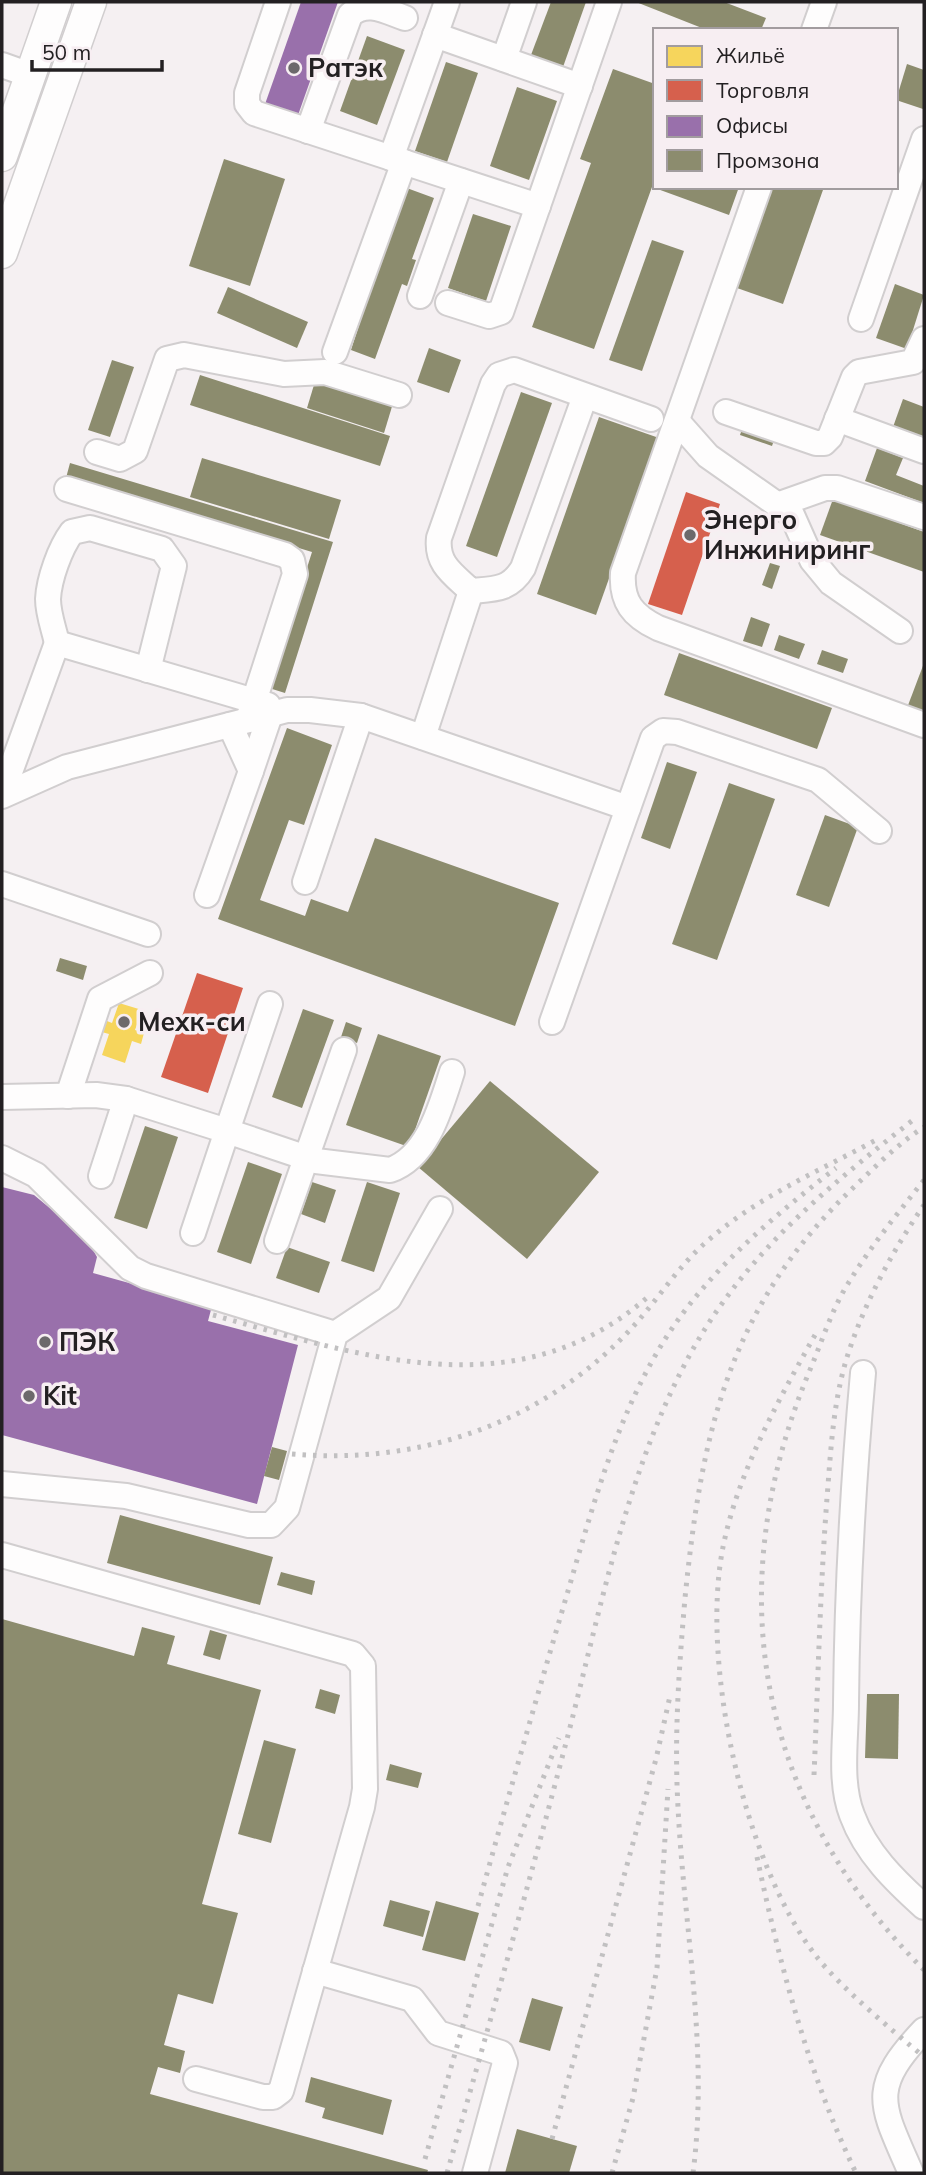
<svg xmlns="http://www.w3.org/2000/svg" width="926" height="2175" viewBox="0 0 926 2175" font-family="Mulish,sans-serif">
	<rect width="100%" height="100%" fill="#f5f0f2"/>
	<path fill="#f6d55c" d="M119 1003 142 1010 135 1030 144 1033 141 1044 132 1041 125 1063 102 1055 109 1034 98 1031 102 1019 112 1023Z"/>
	<g fill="#d6604d">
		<path d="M686 492 720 504 682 615 648 604Z"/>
		<path d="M197 973 243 988 208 1093 161 1077Z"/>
	</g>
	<g fill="#9970ab">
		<path d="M301 2H338L297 118 264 107Z"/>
		<path d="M2 1187 34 1195 86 1238 97 1257 93 1273 212 1306 208 1321 298 1345 257 1504 2 1435Z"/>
	</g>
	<g fill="#8c8c6e">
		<path d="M551 2H586L563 67 531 55Z"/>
		<path d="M636 2H724L766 18 761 30H707Z"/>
		<path d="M367 36 405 50 377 125 340 111Z"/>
		<path d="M446 62 478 73 447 162 415 151Z"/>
		<path d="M907 64 924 70 923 109 896 100Z"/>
		<path d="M613 69 655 84V187H739L729 215 652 187 594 349 532 327 591 163 580 159Z"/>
		<path d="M517 87 557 101 529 180 490 166Z"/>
		<path d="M224 159 285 179 250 286 189 266Z"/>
		<path d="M404 187 434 198 412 259 416 260 407 286 402 284 375 359 351 350Z"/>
		<path d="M772 187H824L783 304 737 288Z"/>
		<path d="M473 214 511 226 486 301 448 288Z"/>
		<path d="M652 240 684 251 642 371 609 360Z"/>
		<path d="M895 284 924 295 907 349 876 338Z"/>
		<path d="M228 287 308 322 297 348 217 313Z"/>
		<path d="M429 348 461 360 449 393 417 382Z"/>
		<path d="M112 360 134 367 110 437 88 430Z"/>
		<path d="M200 375 390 436 380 466 190 405Z"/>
		<path d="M317 375 394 400 384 433 307 408Z"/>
		<path d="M521 392 552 403 497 557 466 546Z"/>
		<path d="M903 399 924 407V439L893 427Z"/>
		<path d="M599 417 659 438 596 615 537 594Z"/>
		<path d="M743 426 775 437 772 446 740 435Z"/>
		<path d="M877 448 903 458 896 475 924 486V503L865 481Z"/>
		<path d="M202 458 341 500 329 539 190 497Z"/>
		<path d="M70 463 333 542 285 693 269 688 312 552 66 478Z"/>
		<path d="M833 499 924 532V572L820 535Z"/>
		<path d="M770 563 780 566 772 589 762 585Z"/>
		<path d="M751 617 770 624 762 647 743 641Z"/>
		<path d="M779 635 805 644 799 659 774 650Z"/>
		<path d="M822 650 848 659 843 673 817 664Z"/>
		<path d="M679 653 832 708 817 749 664 695Z"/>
		<path d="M924 663V714L907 708Z"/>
		<path d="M287 728 332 745 304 825 289 820 260 900 305 916 311 899 348 912 375 838 559 903 515 1026 218 919Z"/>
		<path d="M667 762 697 772 670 849 641 838Z"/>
		<path d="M729 783 775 799 717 960 672 944Z"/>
		<path d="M825 815 858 827 829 907 796 895Z"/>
		<path d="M60 958 87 966 83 980 56 971Z"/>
		<path d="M303 1009 334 1020 302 1108 272 1097Z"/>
		<path d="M346 1022 362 1028 357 1043 341 1037Z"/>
		<path d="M378 1034 441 1056 409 1147 346 1125Z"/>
		<path d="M490 1081 599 1172 527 1259 418 1167Z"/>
		<path d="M145 1126 178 1137 147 1229 114 1218Z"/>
		<path d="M248 1162 282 1174 251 1264 217 1252Z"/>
		<path d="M312 1182 336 1190 325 1223 301 1214Z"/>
		<path d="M367 1182 400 1193 374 1272 341 1261Z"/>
		<path d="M287 1247 330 1262 319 1293 276 1278Z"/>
		<path d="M272 1447 287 1451 279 1480 264 1476Z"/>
		<path d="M120 1515 273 1557 260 1605 107 1563Z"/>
		<path d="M281 1572 315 1581 312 1595 277 1585Z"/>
		<path d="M2 1619 134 1656 142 1627 175 1636 167 1664 261 1690 202 1904 238 1913 213 2004 178 1994 164 2045 185 2051 180 2073 158 2067 150 2094 428 2170 427 2173H2Z"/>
		<path d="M210 1630 227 1635 220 1660 203 1655Z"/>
		<path d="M320 1689 340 1695 335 1714 315 1708Z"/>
		<path d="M867 1694H899L898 1759 865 1758Z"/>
		<path d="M264 1740 296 1749 271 1843 238 1834Z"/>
		<path d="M390 1764 422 1773 418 1788 386 1780Z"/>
		<path d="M390 1900 430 1911 423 1937 383 1926Z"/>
		<path d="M436 1901 479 1913 465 1961 422 1950Z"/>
		<path d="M532 1998 563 2007 550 2051 519 2042Z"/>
		<path d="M311 2077 392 2100 383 2135 322 2118 325 2108 305 2102Z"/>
		<path d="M517 2129 577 2146 569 2173H505Z"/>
	</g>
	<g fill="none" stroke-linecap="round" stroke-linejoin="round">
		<defs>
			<g id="minor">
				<path d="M278 2 247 93V104L254 113 538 206"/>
				<path d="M814 30 824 2"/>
				<path d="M435 35 580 86"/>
				<path d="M504 59 524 2"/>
				<path d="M2 65 30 75"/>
				<path d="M308 131 350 15C367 0 385 11 405 18"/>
				<path d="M391 158 447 2"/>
				<path d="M759 187 623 573C621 602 633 616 658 628L924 725"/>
				<path d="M420 296 461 181"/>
				<path d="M448 303 489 316 501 312 609 2"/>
				<path d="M861 319 924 139"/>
				<path d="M335 352 404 162"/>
				<path d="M585 396 523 568C510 590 495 589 471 591 453 574 436 564 439 538L493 384 499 375 514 370 651 419"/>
				<path d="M726 412 816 443H824L830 437 854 377 859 372 913 362 924 339"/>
				<path d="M837 419 924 451"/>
				<path d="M677 421 708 456 792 515 812 560 831 583 900 631"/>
				<path d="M97 452 120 459 135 451 167 359 184 355 284 374 325 372 399 395"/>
				<path d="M67 489 285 555 292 560 295 574 248 720"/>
				<path d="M777 505 825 488H837L924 517"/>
				<path d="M57 643C54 629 48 614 48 599 49 579 60 548 72 532L90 528 162 549 174 566 148 670"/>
				<path d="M423 737 471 591"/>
				<path d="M251 771 270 715"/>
				<path d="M2 794 57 643 268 705"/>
				<path d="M2 796 67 767 287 710H310L361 716 628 808"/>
				<path d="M305 882 361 716"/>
				<path d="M2 884 148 934"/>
				<path d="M207 895 251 771 230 725"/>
				<path d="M552 1022 653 738 663 731 677 732 818 780 879 831"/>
				<path d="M68 1096 100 999 150 973"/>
				<path d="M2 1097 96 1095 126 1099 227 1131 270 1004"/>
				<path d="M2 1158 36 1175 130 1268 146 1276 335 1334"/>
				<path d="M101 1176 126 1099"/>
				<path d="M193 1233 227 1131 316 1161 390 1170C428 1157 441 1106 452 1072"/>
				<path d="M277 1241 344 1050"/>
				<path d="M863 1373C853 1483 847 1593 846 1704 846 1739 839 1782 852 1815 866 1853 895 1881 924 1907"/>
				<path d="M2 1484 126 1496 249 1525H271L287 1508 335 1334 389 1298 440 1209"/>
				<path d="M2 1555 353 1654 363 1666 365 1789 362 1807 281 2091 273 2097H263L196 2079"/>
				<path d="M315 1971 412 1999 438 2033 501 2053 505 2063 475 2173"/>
				<path d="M911 2173C881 2104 868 2089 924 2030"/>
			</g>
			<g id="major">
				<path d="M2 156 56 2"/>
				<path d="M2 253 91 2"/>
			</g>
		</defs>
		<use href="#minor" stroke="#d1cecf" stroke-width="28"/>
		<use href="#major" stroke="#d1cecf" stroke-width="33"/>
		<use href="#minor" stroke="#fefdfd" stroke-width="24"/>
		<use href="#major" stroke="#fefdfd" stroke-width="30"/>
		<g stroke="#c1c0c1" stroke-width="5" stroke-dasharray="3.5 7" stroke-linecap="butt">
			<path d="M924 1180C898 1213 871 1246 849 1282 833 1307 823 1338 812 1365 718 1585 755 1800 924 1970"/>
			<path d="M213 1315C361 1356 518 1411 649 1296"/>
			<path d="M815 1335C778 1401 738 1472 723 1547 700 1663 744 1863 816 1956 841 1988 892 2030 924 2057"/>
			<path d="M292 1454C418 1465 539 1425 628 1332 655 1304 675 1270 704 1244 755 1198 817 1172 876 1140"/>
			<path d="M814 1775C818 1683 820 1590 827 1498 831 1449 833 1399 849 1351 866 1300 893 1250 924 1205"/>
			<path d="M757 1857C780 1965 808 2073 856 2173"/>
			<path d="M478 1906C507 1801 537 1696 568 1591 594 1502 619 1408 671 1330 714 1266 775 1215 836 1168"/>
			<path d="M552 2139 656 1759 670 1696"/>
			<path d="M425 2159 508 1867 559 1738"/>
			<path d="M447 2173C488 2029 529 1884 567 1739 604 1597 635 1425 721 1305 774 1230 842 1176 913 1120"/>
			<path d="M612 2173 633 2098 657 1968 668 1789"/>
			<path d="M693 2173C709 2050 684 1929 678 1807 674 1736 679 1668 685 1598 702 1430 729 1306 855 1186 877 1165 899 1143 924 1127"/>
		</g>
	</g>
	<g fill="#6c696b" stroke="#f7eef2" stroke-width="2.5">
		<circle cx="294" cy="68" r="7"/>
		<circle cx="690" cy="535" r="7"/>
		<circle cx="124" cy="1022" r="7"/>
		<circle cx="45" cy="1342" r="7"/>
		<circle cx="29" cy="1396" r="7"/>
	</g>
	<g text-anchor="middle" stroke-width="7" stroke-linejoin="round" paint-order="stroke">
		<g font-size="26" font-weight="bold" fill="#232022" stroke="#f7eef2" text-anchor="start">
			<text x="308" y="77">Ратэк</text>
			<text x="704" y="529">Энерго<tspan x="704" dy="30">Инжиниринг</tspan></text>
			<text x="138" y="1031">Мехк-си</text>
			<text x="59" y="1351">ПЭК</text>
			<text x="43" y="1405">Kit</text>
		</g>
	</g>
	<rect width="926" height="2175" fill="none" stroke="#232022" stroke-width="7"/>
	<rect x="653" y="28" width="245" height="161" fill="#f7eef2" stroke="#a29c9f" stroke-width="2"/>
	<rect x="667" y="46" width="35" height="21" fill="#f6d55c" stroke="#a29c9f" stroke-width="2"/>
	<text x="716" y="63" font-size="21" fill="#232022">Жильё</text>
	<rect x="667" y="80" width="35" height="21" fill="#d6604d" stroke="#a29c9f" stroke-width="2"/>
	<text x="716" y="98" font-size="21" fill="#232022">Торговля</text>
	<rect x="667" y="116" width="35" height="21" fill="#9970ab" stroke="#a29c9f" stroke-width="2"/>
	<text x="716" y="133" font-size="21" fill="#232022">Офисы</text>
	<rect x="667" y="150" width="35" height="21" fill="#8c8c6e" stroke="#a29c9f" stroke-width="2"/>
	<text x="716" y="168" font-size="21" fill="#232022">Промзона</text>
	<path d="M32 60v10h130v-10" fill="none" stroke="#232022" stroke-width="3.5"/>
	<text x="42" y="60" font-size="21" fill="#232022" stroke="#f7eef2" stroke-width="5" paint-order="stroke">50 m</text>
</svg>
